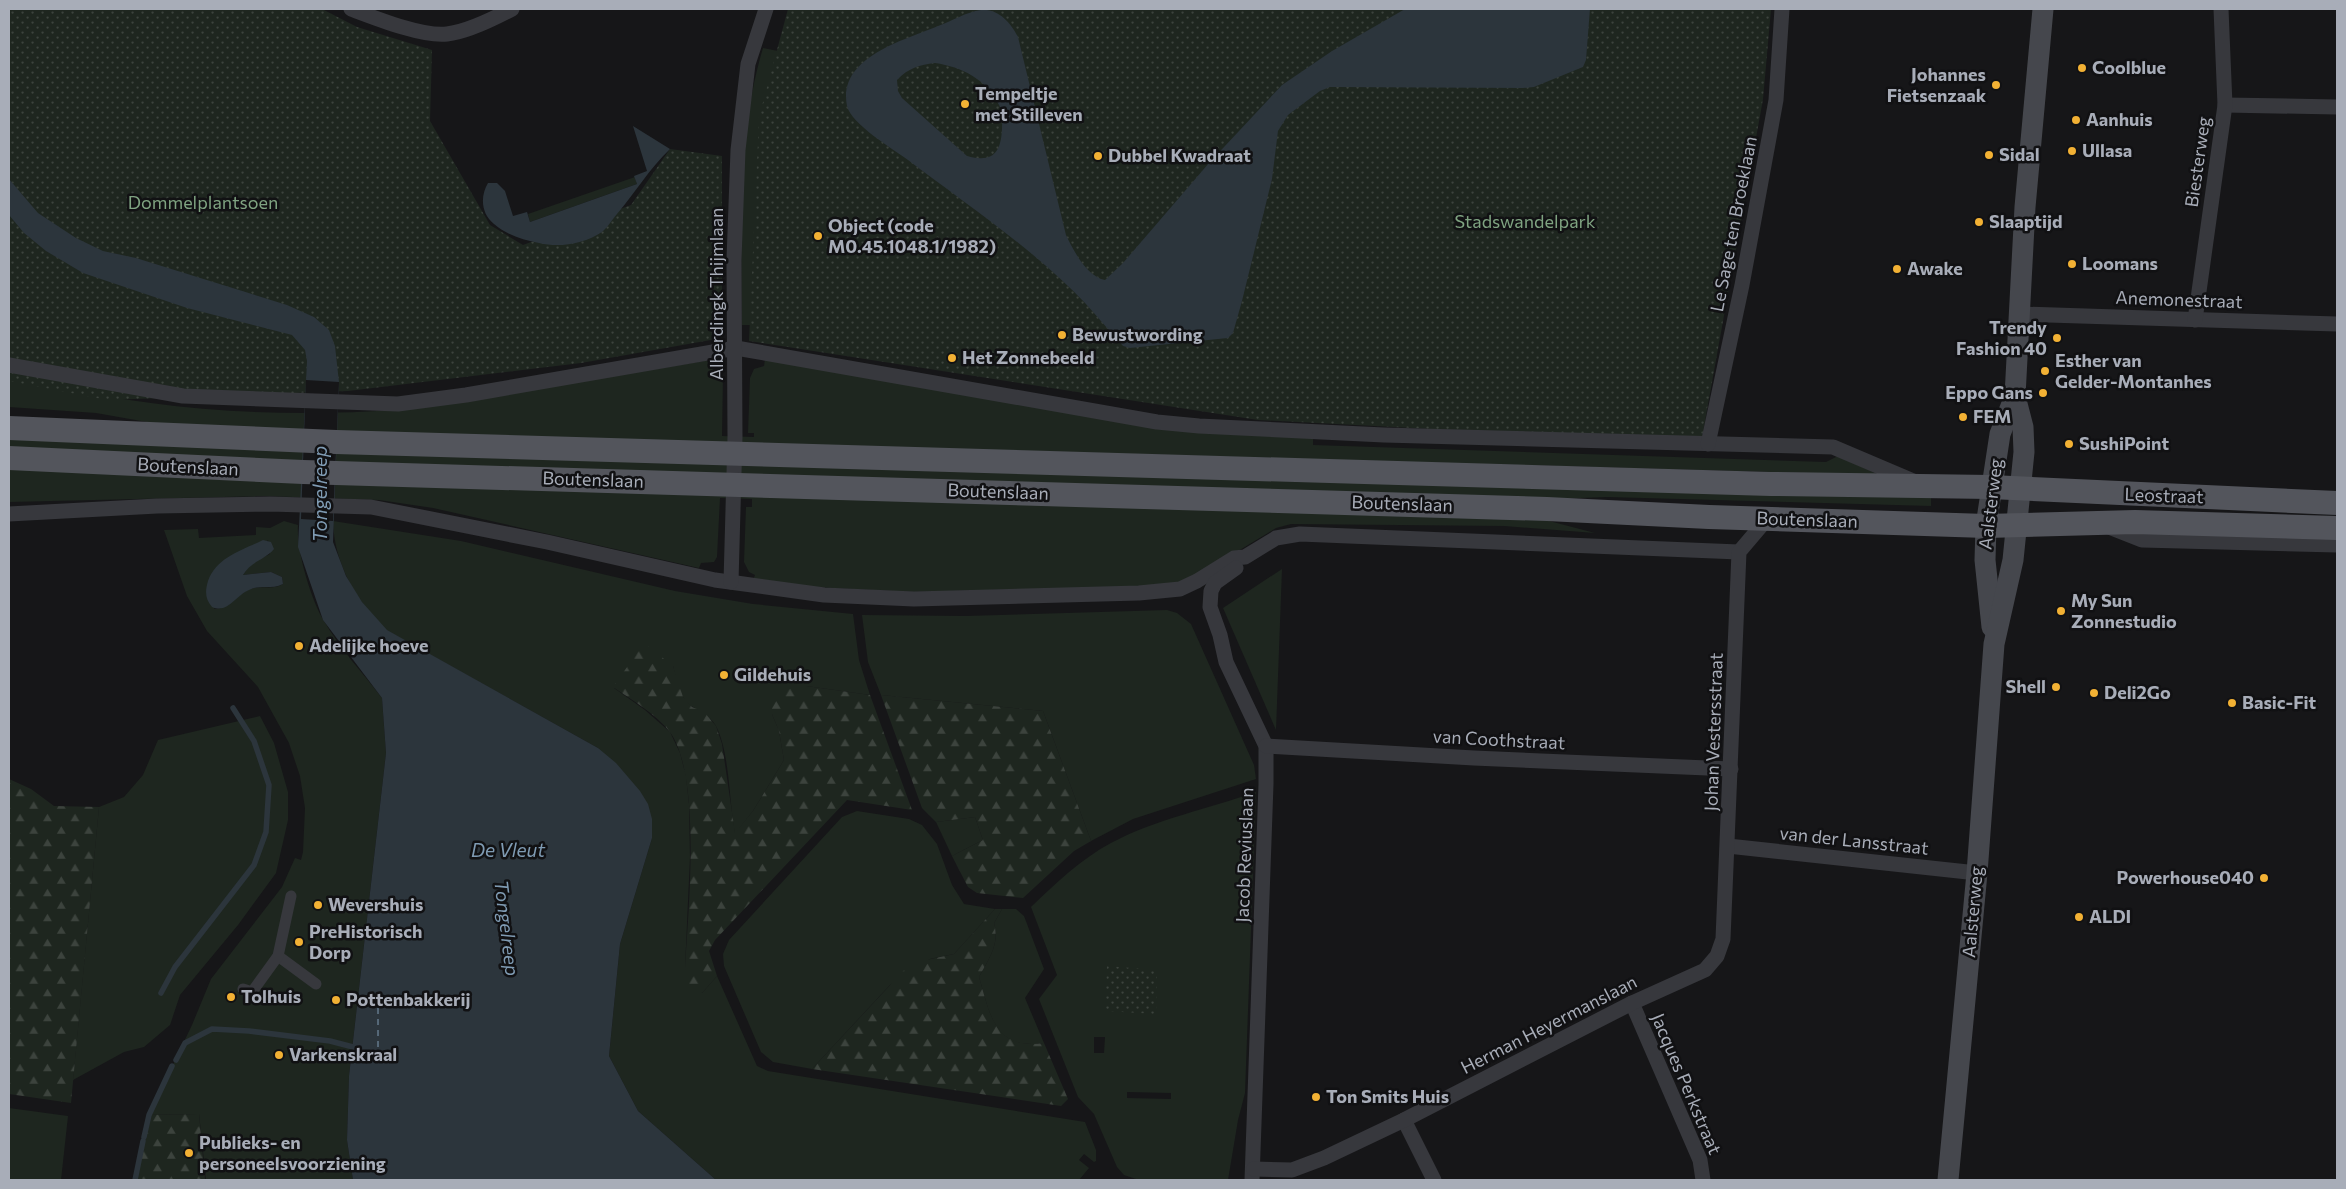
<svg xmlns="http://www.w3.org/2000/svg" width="2346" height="1189" viewBox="0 0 2346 1189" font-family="Commissioner,sans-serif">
	<defs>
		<pattern id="forest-firs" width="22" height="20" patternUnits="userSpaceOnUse" patternTransform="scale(1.25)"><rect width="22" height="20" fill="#1e261f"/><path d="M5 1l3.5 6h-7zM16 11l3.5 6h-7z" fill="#3c433d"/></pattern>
		<pattern id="park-dots" width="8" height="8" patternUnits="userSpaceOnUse" patternTransform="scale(1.25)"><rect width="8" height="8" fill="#1e261f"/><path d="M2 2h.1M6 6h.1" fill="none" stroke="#3c433d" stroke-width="1.8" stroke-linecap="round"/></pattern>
	</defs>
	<rect width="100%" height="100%" fill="#161618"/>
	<g fill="#1e261f" fill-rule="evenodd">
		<path d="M763 48 778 51 755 325H742C741 237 737 133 763 48Z"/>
		<path d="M635 177 637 184 530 222 528 214Z"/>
		<path d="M765 359 1313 438V445L1826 462 1838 456 1875 473V475L175 427 96 413 9 407V377C56 386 103 397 151 403 240 415 338 416 427 407L710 360 711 365 716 366 723 375 722 436 754 437V433H748L750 378 754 369 764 366Z"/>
		<path d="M9 435 1931 495V506L1607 497 1554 499 186 458 9 449Z"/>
		<path d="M9 465 1534 517 1595 533 1504 526 1291 524 1276 528 1195 577 1174 584 1151 586 912 592 814 587 753 580 755 575 749 572 744 562 746 507H752V499L720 498 717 557 714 562 701 563 699 568 433 508 379 500 264 496 9 502Z"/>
		<path d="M284 521 298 525C296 550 311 600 324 621 340 649 363 673 382 698L386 753 349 1076 347 1140 353 1180H206L199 1114 149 1115 192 1025 211 979 282 887 295 858 301 860 303 852 305 808 300 776 289 743 258 687 207 631 187 596 164 530 198 529 199 538 256 535V527L270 528ZM268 540 270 554C259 559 249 564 243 575L271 572 282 577 283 584C272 591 260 584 248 590 235 596 231 608 214 609Z"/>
		<path d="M333 521 461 541 675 591 753 604 853 614 859 660 870 695 806 686 772 714 779 731 784 760 753 811 735 834C729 803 730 753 716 726 710 716 702 713 693 707 679 699 677 680 673 666L614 688 645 710 670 732 680 753 686 776 689 804 690 857 685 969 702 993 717 976 757 1066 768 1071 1085 1122 1096 1150V1161L1094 1162 1084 1154 1079 1160 1089 1168 1079 1180H716L638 1111 609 1056 620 944 652 838 598 748 386 630C356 601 334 563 333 521Z"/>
		<path d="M1282 569 1276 730 1223 608Z"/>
		<path d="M1167 610 1177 613 1191 624 1254 765 1256 779 1133 819 1091 841 1043 711 881 695 868 662 862 615 965 616Z"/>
		<path d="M260 716 274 743 288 792V820L276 873 238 925 180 995 170 1025 144 1047 124 1052 73 1080 99 807 124 797 143 775 158 740Z"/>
		<path d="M1256 792 1245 1093 1238 1120 1228 1180 1136 1179 1124 1175 1117 1167 1094 1114 1078 1097 1039 999 1057 975 1031 907C1056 883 1081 859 1111 843 1156 819 1208 809 1256 792ZM1094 1037H1105L1104 1053H1094ZM1127 1092 1171 1093V1099L1127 1098Z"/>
		<path d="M857 811 909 819 922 825 937 844 952 885 964 904 995 909 954 954 930 959 890 985 812 1069 773 1062 761 1052 724 966 723 954 729 940 842 817Z"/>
		<path d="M975 817 983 840 952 856 936 822Z"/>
		<path d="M1002 909H1016L1024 916 1044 969 1025 998 1044 1043C994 1051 990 1014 979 977 989 958 1000 944 994 923Z"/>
		<path d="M9 1108 68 1116 61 1180H9Z"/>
	</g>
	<g fill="url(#forest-firs)">
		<path d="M644 643 673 666 683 697 692 707 704 712 716 726 722 744 735 833 753 811 784 760 779 731 772 714V704L786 688 806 686 870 695 912 810 847 800 715 940 709 951 717 976 702 993C689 989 687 982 685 969 688 913 702 777 670 732 656 714 632 700 613 687Z"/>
		<path d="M881 695 1043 711 1091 841 1074 851 1023 898 977 893 968 887 952 856 983 840 975 817 936 822 922 808Z"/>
		<path d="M9 779 31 789 54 806 99 807 71 1103 9 1094Z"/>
		<path d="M995 909H1002L994 923C1000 944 989 958 979 977 990 1014 994 1050 1044 1043L1068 1099 1061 1106 812 1069 907 967 917 962 954 954Z"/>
		<path d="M199 1114 205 1180H135L149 1115Z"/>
	</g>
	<g fill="url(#park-dots)">
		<path d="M9 9H322L357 27 432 50 430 121 490 225 523 245 631 205 670 149 722 156V338L581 363 348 391 107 400 9 381Z"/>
		<path d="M788 9H1771L1763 99 1701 443 1258 420 749 341 759 117Z"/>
		<path d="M1107 966 1157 970 1156 1014 1105 1011Z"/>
	</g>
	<g fill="#2c353c" fill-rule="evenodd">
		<path d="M1405 9H1590L1586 60 1583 67 1534 87 1523 88 1330 87 1320 91 1288 115 1278 131 1272 179 1242 301 1233 333 1228 338 1130 348 1123 346C1110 332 1098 317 1085 303 1036 251 966 204 908 160 893 149 851 124 847 106 837 57 905 40 938 26 952 21 966 12 981 10 998 8 1011 23 1018 37L1066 235C1074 251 1086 276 1105 280L1123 263 1209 163 1282 85 1332 51ZM935 63C962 67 986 79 999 105 1003 111 1002 121 1002 128 1001 153 993 163 967 156L902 98 898 91 897 80C908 68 920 65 935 63Z"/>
		<path d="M633 126 670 149C649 169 635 193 617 214 612 220 607 228 602 232 584 244 559 248 539 243 523 240 507 235 494 224 481 214 480 196 488 183H497L505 191 513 216 527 212 530 222 637 184 634 176 647 171Z"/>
		<path d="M9 179 38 213 76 238 103 251 136 258 287 305 314 317 329 330 335 346 339 382 333 542 346 576 362 602 387 630 598 748 616 763 640 791 648 804 652 819V838L620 944 609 1056 638 1111 716 1180H353L347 1140 349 1076 386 753 382 698 323 620 298 547 307 361 305 350 292 335 187 308 83 273 46 251 24 233 9 215Z"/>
		<path d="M263 540 271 542 274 549C265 560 251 561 243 575L271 572 282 577 283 584C272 590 260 584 249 590 236 595 228 614 212 607 205 599 205 591 208 581 217 557 241 551 263 540Z"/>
	</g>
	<path fill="#161618" d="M306 380 339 382 333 521 301 519Z"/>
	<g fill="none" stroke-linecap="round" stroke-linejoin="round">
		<g stroke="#2c353c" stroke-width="5.5">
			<path d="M161 993 175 967 254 865 266 832 269 785 254 741 233 708"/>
			<path d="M176 1060 185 1043 212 1029 249 1031 330 1041 353 1047"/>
			<path d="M144 1137 149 1115 172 1066"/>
			<path d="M135 1180 143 1141"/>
		</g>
		<path stroke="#7f9bb3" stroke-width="1" stroke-dasharray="6 5" stroke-linecap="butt" d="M378 997V1055"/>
		<g stroke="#37383d" stroke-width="11">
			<path d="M278 956 316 984"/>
			<path d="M243 989 252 992 278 956 291 896"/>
		</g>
		<g stroke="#37383d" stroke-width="15">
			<path d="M351 9C375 18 423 37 447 34 466 32 495 18 512 9"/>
			<path d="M2225 105 2337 107"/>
			<path d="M2020 314 2337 324"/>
			<path d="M2195 320 2225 105 2221 9"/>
			<path d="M9 365 183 396 398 404 466 395 736 348 1157 422 1199 426 1384 435 1833 447 1913 481"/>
			<path d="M1708 444 1742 285 1776 100 1782 9"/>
			<path d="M9 514 157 506 270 504 371 507 547 542 715 580 824 595 914 599 1139 593 1180 589 1197 581 1234 558 1245 557 1276 538 1300 534 1739 552"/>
			<path d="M2109 527 2142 540 2337 545"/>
			<path d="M1236 568 1215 583 1211 591 1210 607 1220 635 1226 662 1266 746V784L1252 1180"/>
			<path d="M731 582 735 437 734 260 738 150 748 64 766 9"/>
			<path d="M1266 746 1474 758 1731 769"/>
			<path d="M1728 846 1977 873"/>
			<path d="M1632 1003 1700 1160 1703 1180"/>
			<path d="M1404 1120 1434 1180"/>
			<path d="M1254 1169 1292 1170 1324 1158 1404 1120 1632 1003 1705 970 1717 956 1723 939 1739 552 1767 519"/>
		</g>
		<g stroke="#45474d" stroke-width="21">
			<path d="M1992 627 1985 560 1986 526 2000 434 2015 396"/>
			<path d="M1948 1180 1977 873 1994 644 2013 560 2024 452 2023 427 2015 396 2025 207 2043 9"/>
		</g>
		<g stroke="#53555c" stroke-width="24">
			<path d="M9 428 336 442 1771 484 1991 487 2337 503"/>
			<path d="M9 458 303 472 1547 509 1709 517 1986 526 2135 522 2337 528"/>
		</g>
	</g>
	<g fill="#f2b134" stroke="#111113" stroke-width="2">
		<circle cx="2082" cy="68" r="5"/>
		<circle cx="1996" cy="85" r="5"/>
		<circle cx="965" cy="104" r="5"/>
		<circle cx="2076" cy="120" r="5"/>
		<circle cx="2072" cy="151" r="5"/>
		<circle cx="1989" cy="155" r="5"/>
		<circle cx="1098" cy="156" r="5"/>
		<circle cx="1979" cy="222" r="5"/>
		<circle cx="818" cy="236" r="5"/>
		<circle cx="2072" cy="264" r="5"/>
		<circle cx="1897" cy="269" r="5"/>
		<circle cx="1062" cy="335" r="5"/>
		<circle cx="2057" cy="338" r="5"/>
		<circle cx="952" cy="358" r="5"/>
		<circle cx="2045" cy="371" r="5"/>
		<circle cx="2043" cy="393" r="5"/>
		<circle cx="1963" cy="417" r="5"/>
		<circle cx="2069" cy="444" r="5"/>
		<circle cx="2061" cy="611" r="5"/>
		<circle cx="299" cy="646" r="5"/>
		<circle cx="724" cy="675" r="5"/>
		<circle cx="2056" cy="687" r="5"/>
		<circle cx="2094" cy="693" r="5"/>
		<circle cx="2232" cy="703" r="5"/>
		<circle cx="2264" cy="878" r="5"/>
		<circle cx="318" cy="905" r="5"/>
		<circle cx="2079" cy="917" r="5"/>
		<circle cx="299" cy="942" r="5"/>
		<circle cx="231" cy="997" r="5"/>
		<circle cx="336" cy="1000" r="5"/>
		<circle cx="279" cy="1055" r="5"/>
		<circle cx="1316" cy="1097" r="5"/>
		<circle cx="189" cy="1153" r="5"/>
	</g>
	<g text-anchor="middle" stroke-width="5" stroke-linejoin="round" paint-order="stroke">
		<g font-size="18" font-weight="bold" fill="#a8adb8" stroke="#111113" text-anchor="start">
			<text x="2092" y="74">Coolblue</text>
			<text x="1986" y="81" text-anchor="end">Johannes<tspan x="1986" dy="21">Fietsenzaak</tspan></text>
			<text x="975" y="100">Tempeltje<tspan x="975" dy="21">met Stilleven</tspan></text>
			<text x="2086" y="126">Aanhuis</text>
			<text x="2082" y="157">Ullasa</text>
			<text x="1999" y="161">Sidal</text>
			<text x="1108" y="162">Dubbel Kwadraat</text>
			<text x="1989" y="228">Slaaptijd</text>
			<text x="828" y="232">Object (code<tspan x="828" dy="21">M0.45.1048.1/1982)</tspan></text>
			<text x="2082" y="270">Loomans</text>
			<text x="1907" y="275">Awake</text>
			<text x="2047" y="334" text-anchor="end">Trendy<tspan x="2047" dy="21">Fashion 40</tspan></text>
			<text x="1072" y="341">Bewustwording</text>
			<text x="962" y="364">Het Zonnebeeld</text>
			<text x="2055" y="367">Esther van<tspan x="2055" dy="21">Gelder-Montanhes</tspan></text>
			<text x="2033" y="399" text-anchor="end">Eppo Gans</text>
			<text x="1973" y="423">FEM</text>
			<text x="2079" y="450">SushiPoint</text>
			<text x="2071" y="607">My Sun<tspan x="2071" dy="21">Zonnestudio</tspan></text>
			<text x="309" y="652">Adelijke hoeve</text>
			<text x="734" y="681">Gildehuis</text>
			<text x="2046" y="693" text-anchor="end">Shell</text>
			<text x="2104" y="699">Deli2Go</text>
			<text x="2242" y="709">Basic-Fit</text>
			<text x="2254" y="884" text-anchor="end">Powerhouse040</text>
			<text x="328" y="911">Wevershuis</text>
			<text x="2089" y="923">ALDI</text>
			<text x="309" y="938">PreHistorisch<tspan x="309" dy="21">Dorp</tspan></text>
			<text x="241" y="1003">Tolhuis</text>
			<text x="346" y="1006">Pottenbakkerij</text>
			<text x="289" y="1061">Varkenskraal</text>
			<text x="1326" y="1103">Ton Smits Huis</text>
			<text x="199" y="1149">Publieks- en<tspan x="199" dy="21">personeelsvoorziening</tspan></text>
		</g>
		<g font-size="18" fill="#a8adb8" stroke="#111113">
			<text transform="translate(2198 162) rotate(-82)" y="6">Biesterweg</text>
			<text transform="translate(1734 224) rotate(-79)" y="6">Le Sage ten Broeklaan</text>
			<text transform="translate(717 294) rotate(-90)" y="6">Alberdingk Thijmlaan</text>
			<text transform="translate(2179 300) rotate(2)" y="6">Anemonestraat</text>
			<text transform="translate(188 467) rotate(3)" y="6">Boutenslaan</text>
			<text transform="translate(593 480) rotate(2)" y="6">Boutenslaan</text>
			<text transform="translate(998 492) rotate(2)" y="6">Boutenslaan</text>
			<text transform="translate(2164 496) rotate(2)" y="6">Leostraat</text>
			<text transform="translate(1402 504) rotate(2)" y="6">Boutenslaan</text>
			<text transform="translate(1991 504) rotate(-83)" y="6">Aalsterweg</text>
			<text transform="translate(1807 520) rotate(2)" y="6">Boutenslaan</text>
			<text transform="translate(1714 732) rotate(-88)" y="6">Johan Vestersstraat</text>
			<text transform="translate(1499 740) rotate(3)" y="6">van Coothstraat</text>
			<text transform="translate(1854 841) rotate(6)" y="6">van der Lansstraat</text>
			<text transform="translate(1245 855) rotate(-88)" y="6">Jacob Reviuslaan</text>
			<text transform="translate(1973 912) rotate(-85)" y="6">Aalsterweg</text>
			<text transform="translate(1549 1025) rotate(-27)" y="6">Herman Heyermanslaan</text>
			<text transform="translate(1686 1084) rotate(67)" y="6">Jacques Perkstraat</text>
		</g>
		<g font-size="18" fill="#7fa381" stroke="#111113">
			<text x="203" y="209">Dommelplantsoen</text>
			<text x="1525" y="228">Stadswandelpark</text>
		</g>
		<g font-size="19" font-style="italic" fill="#7f9bb3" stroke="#111113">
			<text transform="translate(320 494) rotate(-90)" y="7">Tongelreep</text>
			<text x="508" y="857">De Vleut</text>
			<text transform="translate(507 928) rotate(83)" y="7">Tongelreep</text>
		</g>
	</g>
	<rect width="2346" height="1189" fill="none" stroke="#a8adb8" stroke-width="20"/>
</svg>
